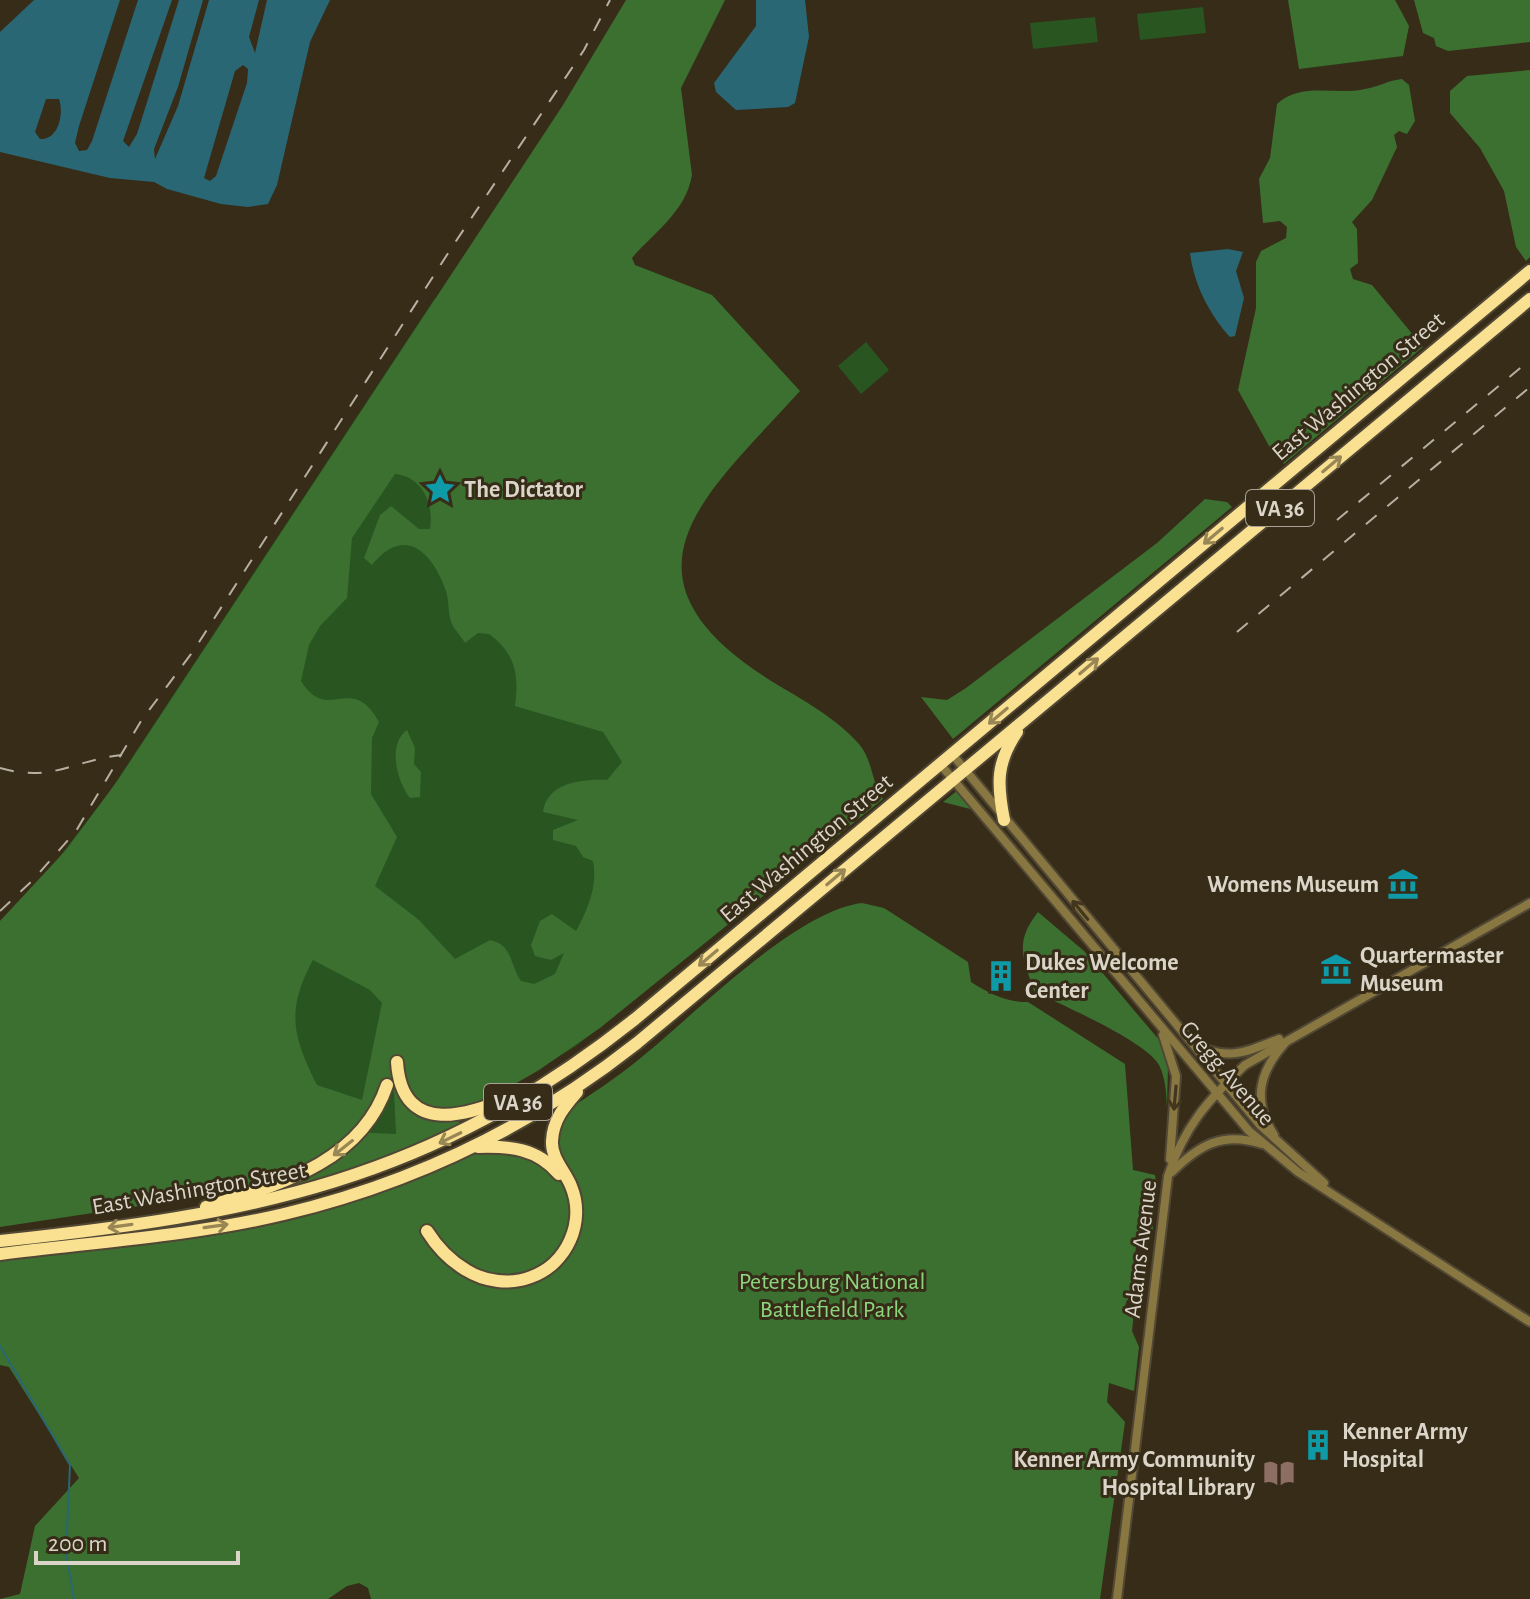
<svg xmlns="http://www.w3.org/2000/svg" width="1530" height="1599" viewBox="0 0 1530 1599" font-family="'Alegreya Sans',sans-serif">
	<rect width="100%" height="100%" fill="#362c18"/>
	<g fill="#285520">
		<path d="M1203 7 1206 33 1140 40 1137 14Z"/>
		<path d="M1095 17 1098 42 1033 49 1030 23Z"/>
		<path d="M435 298 766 894 576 1046 462 1115 223 1194 0 1222V921L47 873 108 794Z"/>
		<path d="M866 342 889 370 861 394 838 366Z"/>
	</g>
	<g fill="#3b7031" fill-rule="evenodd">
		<path d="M626 0H725L681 88 692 175C686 212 653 233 632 258L635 265 712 295 800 391C710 491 604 572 765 677 798 698 832 714 859 744 873 761 871 781 883 799L600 1028 539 1070 455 1119 460 1122 457 1126 378 1161 265 1197 252 1189 0 1227V921L66 850 118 780 563 105ZM395 474C423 477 434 504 430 529H419L391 506 380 515 364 558 372 565C404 525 432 551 446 591 449 601 448 612 451 622 454 629 461 636 465 643L478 633 489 634C516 654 519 675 515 706L603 732 622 762 607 780C583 779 547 782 543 812L578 820 553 830V840L576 846 583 857 593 861C598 885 588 909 576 931L552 914 540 921 531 945 535 956 551 960 564 953 555 974 534 984 521 981C509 963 513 945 490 940L455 959 419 920 375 886 397 837 371 794 372 738 379 722C351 671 328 725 301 681L309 645 320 626 347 598 352 538ZM313 960 370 990 382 1003 362 1100 317 1085C292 1035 286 1010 313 960ZM386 1079 394 1092 396 1134 353 1132 374 1105Z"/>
		<path d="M1288 0H1395L1409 26 1403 56 1299 69Z"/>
		<path d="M1414 0H1530V42L1448 51 1436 46 1434 38 1423 33Z"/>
		<path d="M1530 70V257L1526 261 1516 247 1504 191 1480 148 1450 113V91L1467 76Z"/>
		<path d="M1402 79 1409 85 1415 121 1407 134 1399 131 1394 135 1397 147 1372 200 1352 222 1357 229 1358 263 1350 269 1353 279 1372 285 1423 347 1284 464 1273 453 1238 390 1256 308V262L1261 251 1286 238 1287 227 1280 221 1263 223 1259 179 1270 158 1277 104C1302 81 1335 96 1365 89 1378 87 1389 80 1402 79Z"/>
		<path d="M1205 499 1227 502 1232 507 953 739 921 697 947 700 966 688 1157 543Z"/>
		<path d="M407 730 415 748 414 764 421 772 420 797 410 798C397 782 387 744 407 730Z"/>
		<path d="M958 790 974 810 943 802Z"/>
		<path d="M862 903 884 908 968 962 971 982C990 994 1006 1002 1028 1002L1125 1064 1133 1170 1155 1175 1157 1189 1152 1235 1137 1237 1133 1275 1142 1281 1144 1291 1137 1300H1127L1124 1309 1134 1312 1132 1331 1139 1347 1134 1391 1109 1383 1107 1402 1125 1422 1100 1599H371L368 1588 359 1583 347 1586 328 1599H0L20 1594 35 1526 79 1478 9 1367 0 1365V1261C104 1248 220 1242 321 1212 380 1195 436 1172 491 1145L512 1150 557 1176 567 1167 555 1145 563 1113C590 1095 618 1077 643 1056 697 1012 796 911 862 903Z"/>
		<path d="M1038 912 1084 951 1160 1041 1168 1066 1167 1108C1166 1094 1166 1079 1159 1065 1146 1041 1061 1005 1034 991 1023 957 1014 943 1038 912Z"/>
	</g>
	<g fill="#296775" fill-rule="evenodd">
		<path d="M34 0H120L79 126 75 143 79 151 87 150 92 141 138 0H172L123 141 129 147 137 134 179 0H203L178 87 154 149 155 159 178 106 209 0H259L249 37 255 53 267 0H330L310 42 277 185 268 204 248 207 221 204 167 189 154 182 110 178 0 152V32ZM243 65 248 69 247 83 216 176 210 181 204 178 235 71ZM46 99H59C64 113 59 140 40 139L35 132Z"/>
		<path d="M756 0H805L809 37 795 103 788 107 736 110 716 92 714 83 756 26Z"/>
		<path d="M1228 249 1243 252 1236 271 1244 298 1235 336 1230 337C1209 314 1194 284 1190 253Z"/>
	</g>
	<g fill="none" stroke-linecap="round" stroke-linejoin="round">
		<path stroke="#296775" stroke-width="2" d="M0 1346 70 1465 66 1553 74 1599"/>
		<defs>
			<g id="minor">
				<path d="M952 754 1260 1125 1324 1183"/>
				<path d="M940 764 1249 1131 1298 1172 1530 1322"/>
				<path d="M1163 1035 1176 1076 1170 1159"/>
				<path d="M1191 1041C1224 1063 1246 1052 1279 1039"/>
				<path d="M1274 1135C1252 1101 1259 1072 1285 1043"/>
				<path d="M1172 1172C1199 1145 1223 1131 1262 1144"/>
				<path d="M1117 1599 1168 1176C1184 1127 1208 1100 1245 1065L1530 903"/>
			</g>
			<g id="highway">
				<path d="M1004 820C997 784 996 763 1017 732"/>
				<path d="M397 1062C402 1139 471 1115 517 1094"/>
				<path d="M478 1147C510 1146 537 1148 559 1174"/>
				<path d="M206 1207C276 1185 361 1164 387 1085"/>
				<path d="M427 1231C437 1247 449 1260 466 1270 485 1282 510 1285 531 1277 567 1264 586 1222 571 1186 565 1171 551 1158 552 1141 553 1120 564 1107 577 1092"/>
				<path d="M0 1241C253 1214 430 1182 635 1019L1530 271"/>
				<path d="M0 1254C94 1242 192 1236 284 1214 414 1183 532 1126 637 1043L1530 299"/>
			</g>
		</defs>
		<use href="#minor" stroke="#504734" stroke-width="12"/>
		<use href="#highway" stroke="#504734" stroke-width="16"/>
		<use href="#minor" stroke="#897741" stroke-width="8"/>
		<use href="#highway" stroke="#fae091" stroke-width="12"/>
		<g stroke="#b7b0a2" stroke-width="2" stroke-dasharray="14 14" stroke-linecap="butt">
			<path d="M1337 520 1530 360"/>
			<path d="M1237 632 1530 387"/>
			<path d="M0 768C53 783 73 760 122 755"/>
			<path d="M0 911 33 880 76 831 141 721 194 650 452 247 584 50 610 0"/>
		</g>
	</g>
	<defs><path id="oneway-shaft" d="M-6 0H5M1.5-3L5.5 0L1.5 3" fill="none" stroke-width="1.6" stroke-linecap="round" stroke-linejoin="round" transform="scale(2)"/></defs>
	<g stroke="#988654">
		<use href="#oneway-shaft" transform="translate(1332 464) rotate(-40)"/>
		<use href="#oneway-shaft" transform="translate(1213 536) rotate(140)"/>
		<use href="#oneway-shaft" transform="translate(1089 666) rotate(-40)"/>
		<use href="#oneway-shaft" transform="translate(998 716) rotate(140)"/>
		<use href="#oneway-shaft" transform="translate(836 877) rotate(-40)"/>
		<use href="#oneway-shaft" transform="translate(708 958) rotate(140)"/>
		<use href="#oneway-shaft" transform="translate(450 1138) rotate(154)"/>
		<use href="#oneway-shaft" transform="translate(343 1148) rotate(142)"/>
		<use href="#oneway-shaft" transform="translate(120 1226) rotate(172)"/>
		<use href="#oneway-shaft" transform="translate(216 1226) rotate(-8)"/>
	</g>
	<g stroke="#42371e">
		<use href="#oneway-shaft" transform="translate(1080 910) rotate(-130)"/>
		<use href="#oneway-shaft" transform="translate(1175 1098) rotate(95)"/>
	</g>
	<defs>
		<symbol id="sight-bare" viewBox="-9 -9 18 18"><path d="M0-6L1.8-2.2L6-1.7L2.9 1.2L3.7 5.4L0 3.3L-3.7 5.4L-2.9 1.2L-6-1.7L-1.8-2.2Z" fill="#0f9aa8" stroke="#362c18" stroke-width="2.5" paint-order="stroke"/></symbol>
		<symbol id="museum-bare" viewBox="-9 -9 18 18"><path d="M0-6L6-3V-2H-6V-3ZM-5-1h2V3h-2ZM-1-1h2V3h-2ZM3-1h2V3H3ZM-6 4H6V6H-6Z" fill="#0f9aa8" stroke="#362c18" stroke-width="2.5" paint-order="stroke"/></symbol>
		<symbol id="building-bare" viewBox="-9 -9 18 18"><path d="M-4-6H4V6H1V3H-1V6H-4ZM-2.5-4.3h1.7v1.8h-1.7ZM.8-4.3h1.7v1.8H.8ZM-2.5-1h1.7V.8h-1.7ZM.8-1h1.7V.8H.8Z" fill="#0f9aa8" stroke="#362c18" stroke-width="2.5" paint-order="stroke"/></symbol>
		<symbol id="library-bare" viewBox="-9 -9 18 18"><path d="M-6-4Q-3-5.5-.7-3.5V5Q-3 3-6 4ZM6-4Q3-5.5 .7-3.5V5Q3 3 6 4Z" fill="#8d6e63" stroke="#362c18" stroke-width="2.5" paint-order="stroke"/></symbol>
	</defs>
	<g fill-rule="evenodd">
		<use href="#sight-bare" x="418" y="467" width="44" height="44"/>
		<use href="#museum-bare" x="1381" y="862" width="44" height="44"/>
		<use href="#museum-bare" x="1314" y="947" width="44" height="44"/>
		<use href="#building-bare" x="979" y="954" width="44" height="44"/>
		<use href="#building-bare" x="1296" y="1423" width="44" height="44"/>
		<use href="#library-bare" x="1257" y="1451" width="44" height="44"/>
	</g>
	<g text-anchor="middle" stroke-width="6" stroke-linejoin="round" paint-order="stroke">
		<g fill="#362c18" stroke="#aaa294" stroke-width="2">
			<rect x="1246" y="490" width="68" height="36" rx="6"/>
			<rect x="484" y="1084" width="68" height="36" rx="6"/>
		</g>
		<g font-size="22" font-weight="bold" fill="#dbd5c9">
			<text x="1280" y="516">VA 36</text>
			<text x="518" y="1110">VA 36</text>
		</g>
		<g font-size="24" fill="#dbd5c9" stroke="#362c18">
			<text transform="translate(1358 386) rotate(-40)" y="8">East Washington Street</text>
			<text transform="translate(806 848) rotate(-40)" y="8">East Washington Street</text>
			<text transform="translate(1228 1073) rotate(49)" y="8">Gregg Avenue</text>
			<text transform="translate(199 1188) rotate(-10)" y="8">East Washington Street</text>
			<text transform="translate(1140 1249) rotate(-83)" y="8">Adams Avenue</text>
		</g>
		<g font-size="24" font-weight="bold" fill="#dbd5c9" stroke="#362c18" text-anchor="start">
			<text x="464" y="497">The Dictator</text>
			<text x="1379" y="892" text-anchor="end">Womens Museum</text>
			<text x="1360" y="963">Quartermaster<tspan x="1360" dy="28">Museum</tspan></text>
			<text x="1025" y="970">Dukes Welcome<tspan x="1025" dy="28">Center</tspan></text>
			<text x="1342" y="1439">Kenner Army<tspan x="1342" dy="28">Hospital</tspan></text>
			<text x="1255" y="1467" text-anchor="end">Kenner Army Community<tspan x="1255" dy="28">Hospital Library</tspan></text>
		</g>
		<g font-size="24" fill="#8cd67e" stroke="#362c18">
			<text x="832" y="1289">Petersburg National<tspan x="832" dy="28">Battlefield Park</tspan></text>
		</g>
	</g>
	<path d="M36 1551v12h202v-12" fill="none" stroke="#dbd5c9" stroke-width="4"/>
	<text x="48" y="1551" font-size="24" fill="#dbd5c9" stroke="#362c18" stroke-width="6" paint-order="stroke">200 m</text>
</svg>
